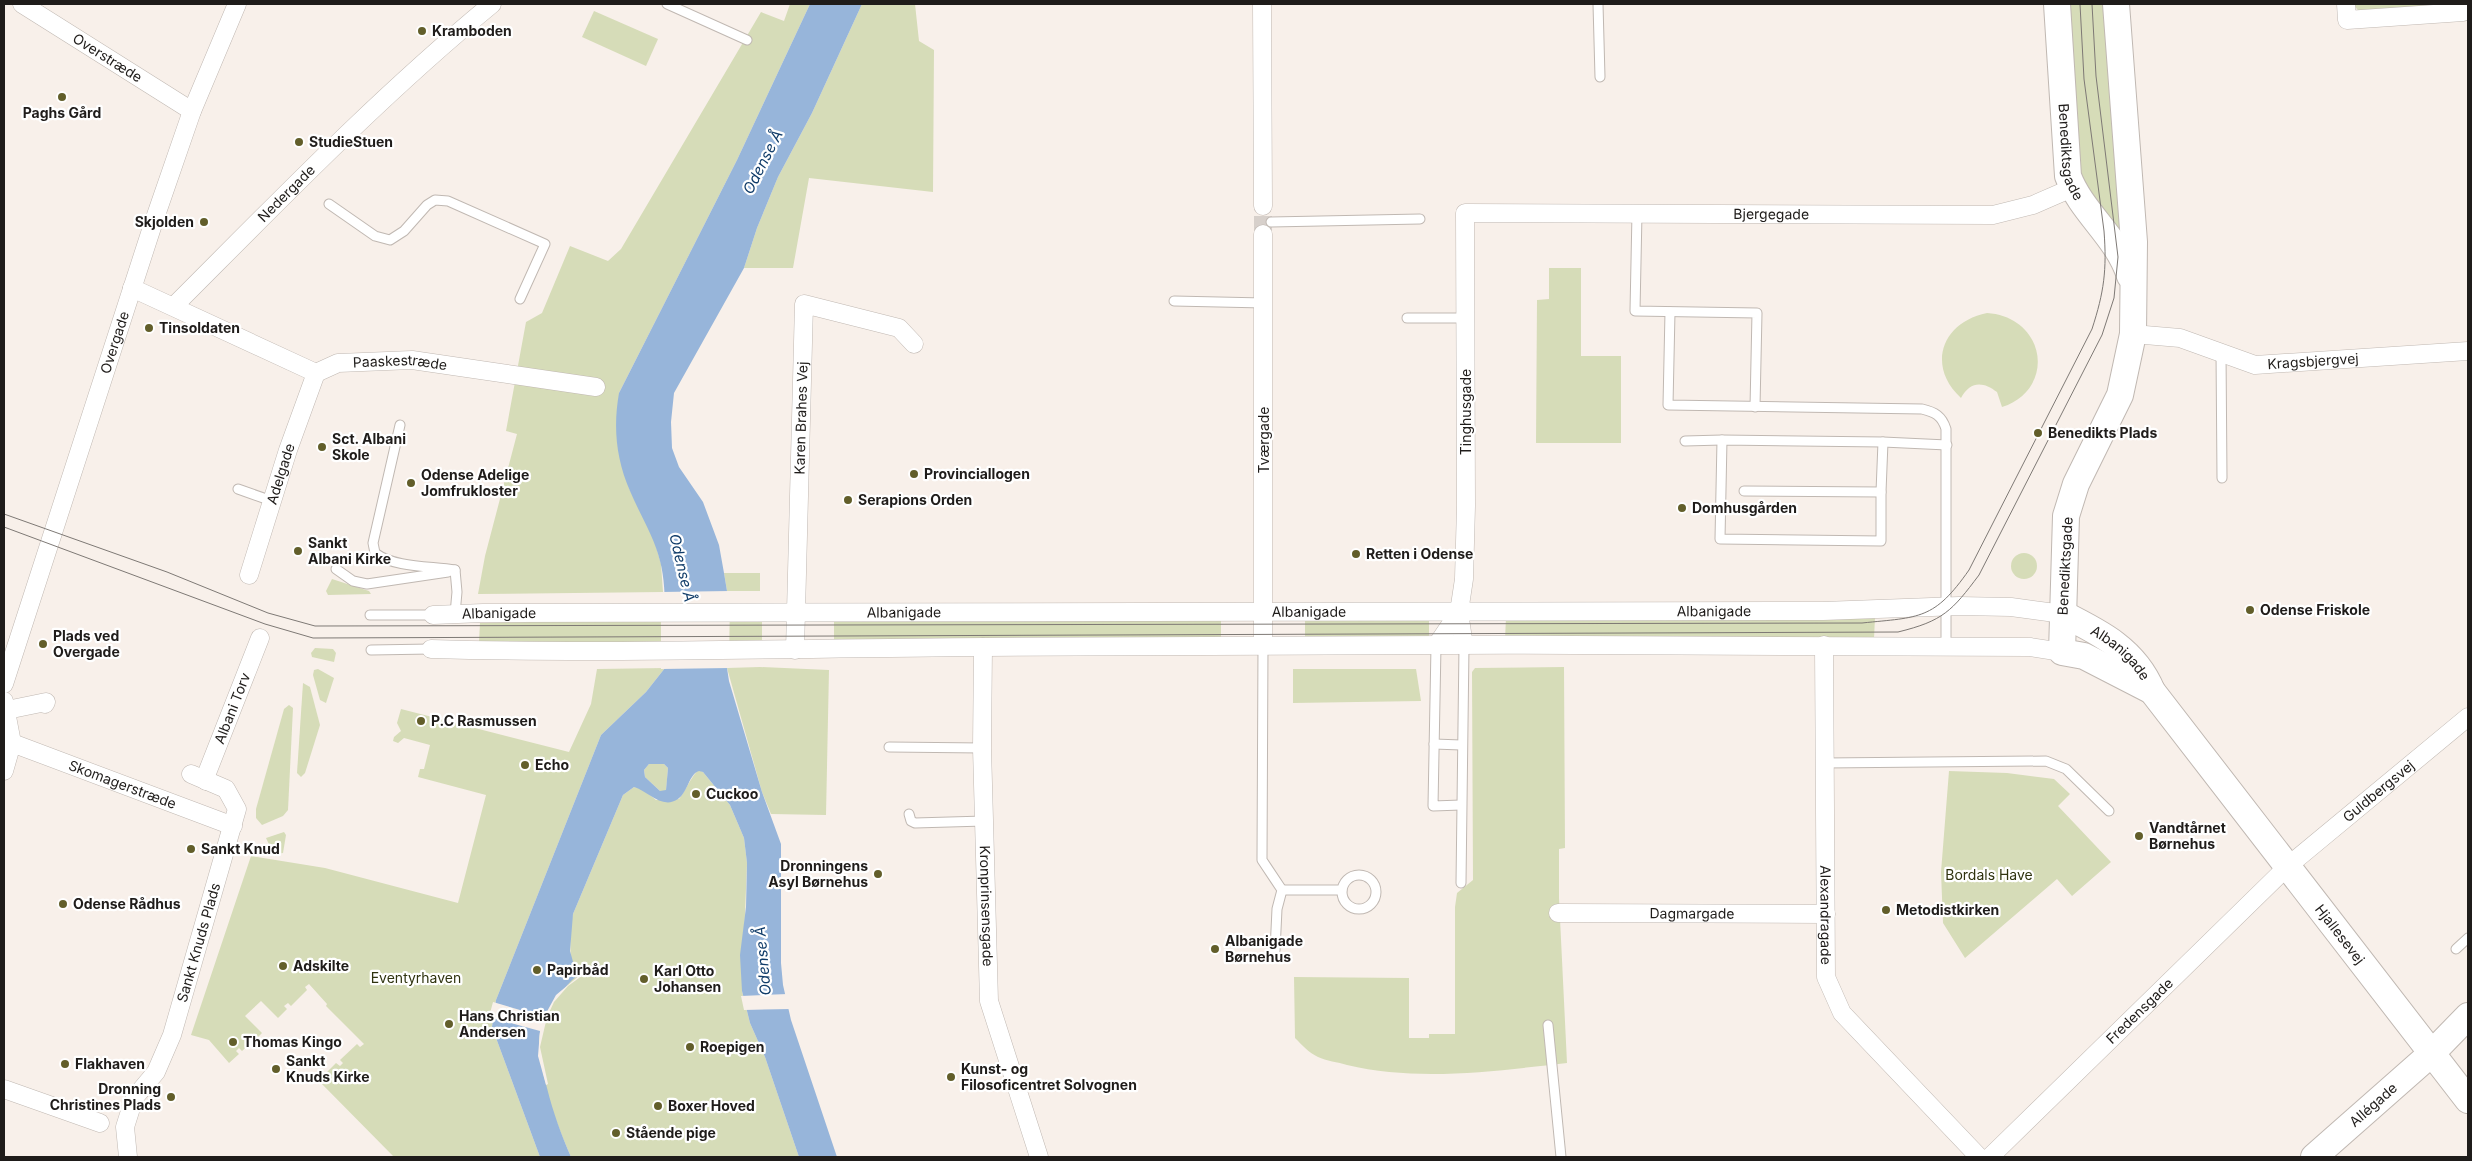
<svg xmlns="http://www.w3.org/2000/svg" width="2472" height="1161" viewBox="0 0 2472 1161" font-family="Inter,sans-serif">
	<rect width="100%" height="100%" fill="#f8f0ea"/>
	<g fill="#d6dcb8">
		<path d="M790 4H810L737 160 619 393 629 488 653 536 661 564 663 592 478 594 485 556 517 434 506 431 526 322 542 313 570 246 608 261 621 249 761 12 784 21Z"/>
		<path d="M862 4H915L919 41 934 50 933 192 809 178 793 268H744L757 228 778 177 812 113Z"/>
		<path d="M2063 4H2108L2120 229 2088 195 2078 176Z"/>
		<path d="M2352 4H2449L2368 13 2358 10Z"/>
		<path d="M594 11 658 39 646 66 582 37Z"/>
		<path d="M1549 268H1581V356H1621V443H1536L1537 300 1549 299Z"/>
		<path d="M1987 313C2046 317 2057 389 2002 407L1997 392C1983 381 1970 381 1961 398 1926 366 1942 322 1987 313Z"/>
		<circle cx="2024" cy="566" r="13"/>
		<path d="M724 573H760V591H727Z"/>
		<path d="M332 579 369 591 371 594 328 595 326 591Z"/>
		<path d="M762 617V644L479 642 480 623Z"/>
		<path d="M1221 617V641L834 645V619Z"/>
		<path d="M1429 617V641L1305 642V618Z"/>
		<path d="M1506 617H1875L1874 639 1505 640Z"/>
		<path d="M315 648 333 649 336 653 334 662 312 657 311 653Z"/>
		<path d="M760 667 829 670 826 815 771 814 762 792 727 668Z"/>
		<path d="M1564 667 1565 848 1559 849V898L1567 1063C1495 1071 1419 1082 1347 1065 1338 1062 1326 1061 1318 1057 1308 1052 1302 1045 1295 1038L1294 977 1409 978V1038H1429V1034H1455V907L1457 893 1473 880 1472 672 1475 668Z"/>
		<path d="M665 668 646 692 601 735 496 1000 492 1027 540 1157H394L318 1080 324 1075 327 1078 330 1075 327 1072 336 1063 340 1066 343 1063 340 1060 357 1044 360 1047 364 1044 326 1006 327 1004 309 984 305 987 307 990 291 1006 288 1003 284 1006 287 1009 278 1018 261 1001 245 1016 262 1033 255 1040 252 1036 249 1039 252 1042 242 1051 239 1048 236 1051 239 1054 229 1063 209 1040 191 1035 251 856 325 868 458 903 486 795 418 777 420 769H424L430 745 404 738 398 743 393 741 394 737 401 731 397 723 401 709 569 752 591 704 597 669Z"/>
		<path d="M318 669 334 678 326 703 320 700 313 675 314 670Z"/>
		<path d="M1293 669H1416L1421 701 1293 703Z"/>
		<path d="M303 683 310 687 320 725 305 773 301 777 297 773Z"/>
		<path d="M289 705 293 708 288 810 283 816 262 825 256 818V809L284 709Z"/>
		<path d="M649 764H664L668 768 666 791H660L645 777 644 770Z"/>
		<path d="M699 770 703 772 730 805 744 838 747 863 742 991 750 1023 765 1057 799 1157H571C554 1116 525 1053 547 1010 552 1000 563 990 571 980L570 925 573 914 623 795 634 787 643 789 656 800 679 799C685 792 693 773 699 770Z"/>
		<path d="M1949 771 2007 773 2054 779 2070 794 2058 806 2111 862 2072 896 2057 879 1965 958 1943 923 1941 872Z"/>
		<path d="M284 832 286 835 283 853 277 854 273 853 266 838Z"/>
	</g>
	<path fill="#97b5da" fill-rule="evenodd" d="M810 4H862L812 113 778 177 757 228 744 268 674 393 671 422 672 448 679 467 703 502 719 545 724 573 727 591V668L729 681 762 792 781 844V963L783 985 791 1020 837 1157H799L765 1057 750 1023 742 991 740 955 746 907 747 863 744 838 730 805 703 772 699 771C689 774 688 792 678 799 662 810 648 791 634 787L623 795 573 914 570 951 577 976C570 981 565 988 559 995 532 1028 537 1051 547 1088 553 1112 561 1134 571 1157H540L492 1027 496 1000 601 735 646 692 665 668C664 637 668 590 660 561 654 536 640 515 630 491 616 459 613 427 619 393L737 160ZM649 764H664L668 768 666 790 660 791 645 777 644 770Z"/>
	<g fill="#f8f0ea">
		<path d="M730 591 729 668 661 669V592Z"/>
		<path d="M580 975 579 978 568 986 554 1002 547 1017 540 1047 548 1084 546 1085 538 1056 540 1031 489 1017 493 1002 544 1017 556 995Z"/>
		<path d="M788 994 791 1009 744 1010 741 996Z"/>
	</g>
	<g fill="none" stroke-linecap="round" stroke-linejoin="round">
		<path stroke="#d7d0cb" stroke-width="18" stroke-dasharray="18 9" stroke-linecap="butt" d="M1263 234V206"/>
		<defs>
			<g id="lane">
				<path d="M667 4 747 40"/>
				<path d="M1598 4 1600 77"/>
				<path d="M329 204 375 236 390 240 404 231 427 205 435 200 448 201 545 244 520 299"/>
				<path d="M1637 213 1635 311 1757 313 1755 407"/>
				<path d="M1271 222 1420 219"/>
				<path d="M1174 301 1264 303"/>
				<path d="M1670 312 1668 405 1922 409C1935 412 1942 416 1946 429V647"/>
				<path d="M1407 318H1465"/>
				<path d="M2221 352 2222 478"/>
				<path d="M400 425 373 543 375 553C395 568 431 566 455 570"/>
				<path d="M1685 441 1722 440"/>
				<path d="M238 489 272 501"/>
				<path d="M1744 491 1881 492 1883 442"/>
				<path d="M1881 492V541L1720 539 1722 440 1883 442 1947 445"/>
				<path d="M336 569 353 581 367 584 448 572"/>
				<path d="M455 614 457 592 455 570"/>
				<path d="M370 615H433"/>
				<path d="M1263 646 1262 860 1282 890 1277 909 1275 951"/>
				<path d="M1436 646 1433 806 1461 805"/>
				<path d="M371 650 431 649"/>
				<path d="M1434 744 1461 745"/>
				<path d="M889 747 982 748"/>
				<path d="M1825 763 2046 761 2066 769 2109 811"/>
				<path d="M909 814 911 821 915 823 984 821"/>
				<circle cx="1359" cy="892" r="17"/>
				<path d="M1461 883 1464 646"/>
				<path d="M1282 890H1342"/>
				<path d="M2456 949 2468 938"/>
				<path d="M1548 1025 1561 1157"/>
			</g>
			<g id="street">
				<path id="s1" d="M22 4 192 111"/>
				<path d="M1262 4 1263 206"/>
				<path d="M2346 4 2347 20 2463 12 2462 4"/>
				<path d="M1263 234V646"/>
				<path id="s2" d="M132 288 316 373 338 363 412 360 596 387"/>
				<path id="s3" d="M174 306C277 203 379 97 492 4"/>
				<path id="s4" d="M2133 334 2180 338 2255 365 2468 351"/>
				<path id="s5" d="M249 575 288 450 316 373"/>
				<path id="s6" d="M433 615 483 613 1823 611 1959 606 2011 607 2063 614"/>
				<path id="s7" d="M1824 645 1826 977 1842 1013 1979 1157"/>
				<path d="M1436 646 1459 612"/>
				<path id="s8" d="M1464 646 1459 612 1464 579 1466 506 1465 213 1993 215 2033 205 2072 188"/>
				<path id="s9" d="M983 647 982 748 989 1001 1039 1157"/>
				<path d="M431 649C616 654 800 648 985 647 1333 644 1682 644 2030 647L2062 652"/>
				<path id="s10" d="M795 650 804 304 899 328 914 344"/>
				<path id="s11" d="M4 684 154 221 192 111 237 4"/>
				<path d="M4 701 12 743 4 771"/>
				<path d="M7 710 46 702 45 704"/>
				<path id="s12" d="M12 743 233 826"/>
				<path id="s13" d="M206 781 205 778 260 638"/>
				<path id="s14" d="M1558 913 1826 914"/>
				<path d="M4 1089 100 1123"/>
				<path id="s15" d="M128 1157 125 1127 131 1108 135 1097 156 1072 172 1035 237 809 226 789 191 774"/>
				<path id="s16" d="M1990 1157 2288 866 2468 717"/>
			</g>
			<g id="secondary">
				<path id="s17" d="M2057 4 2068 176C2082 213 2117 236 2130 276"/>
				<path d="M2116 4 2134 242 2133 334 2120 395 2076 484 2066 516 2062 652 2084 656 2152 691"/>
				<path id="s18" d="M2063 614C2101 633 2135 650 2152 691L2468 1100"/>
				<path id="s19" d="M2314 1157 2432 1053 2468 1016"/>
			</g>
		</defs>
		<use href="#lane" stroke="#c0b8b2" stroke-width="11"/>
		<use href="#street" stroke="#c0b8b2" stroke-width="19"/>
		<use href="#secondary" stroke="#c0b8b2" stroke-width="28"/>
		<use href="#lane" stroke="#fff" stroke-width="9"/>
		<use href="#street" stroke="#fff" stroke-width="18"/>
		<use href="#secondary" stroke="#fff" stroke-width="26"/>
		<g stroke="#7e7975" stroke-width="1">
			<path d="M4 514 167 572 268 613 315 626 1862 623C1920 617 1934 620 1969 570L2092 329C2104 292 2107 270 2104 231L2084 79 2080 4"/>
			<path d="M4 527 265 624 313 638 1898 632C1943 621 1952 611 1979 575L2102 335 2114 298 2118 257 2096 76 2092 4"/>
		</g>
	</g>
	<g fill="#625e2a" stroke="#fff" stroke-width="2">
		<circle cx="422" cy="31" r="5"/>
		<circle cx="62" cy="97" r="5"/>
		<circle cx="299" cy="142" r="5"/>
		<circle cx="204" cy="222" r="5"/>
		<circle cx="149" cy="328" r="5"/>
		<circle cx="2038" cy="433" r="5"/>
		<circle cx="322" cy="447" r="5"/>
		<circle cx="914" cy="474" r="5"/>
		<circle cx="411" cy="483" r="5"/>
		<circle cx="848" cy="500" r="5"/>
		<circle cx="1682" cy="508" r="5"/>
		<circle cx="298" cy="551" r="5"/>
		<circle cx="1356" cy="554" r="5"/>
		<circle cx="2250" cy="610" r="5"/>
		<circle cx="43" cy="644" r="5"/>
		<circle cx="421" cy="721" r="5"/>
		<circle cx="525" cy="765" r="5"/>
		<circle cx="696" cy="794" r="5"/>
		<circle cx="2139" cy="836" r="5"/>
		<circle cx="191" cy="849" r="5"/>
		<circle cx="878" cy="874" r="5"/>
		<circle cx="63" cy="904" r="5"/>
		<circle cx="1886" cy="910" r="5"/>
		<circle cx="1215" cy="949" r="5"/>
		<circle cx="283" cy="966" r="5"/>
		<circle cx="537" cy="970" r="5"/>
		<circle cx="644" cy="979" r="5"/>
		<circle cx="449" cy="1024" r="5"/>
		<circle cx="233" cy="1042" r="5"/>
		<circle cx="690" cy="1047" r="5"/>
		<circle cx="65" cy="1064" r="5"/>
		<circle cx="276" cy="1069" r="5"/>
		<circle cx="951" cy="1077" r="5"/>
		<circle cx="171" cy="1097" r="5"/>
		<circle cx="658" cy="1106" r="5"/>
		<circle cx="616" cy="1133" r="5"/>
	</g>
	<g text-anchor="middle" stroke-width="4.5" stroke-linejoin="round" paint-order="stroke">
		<g font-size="14" font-weight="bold" fill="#1f1c1a" stroke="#fff" text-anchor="start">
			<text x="432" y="36">Kramboden</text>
			<text x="62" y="118" text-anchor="middle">Paghs Gård</text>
			<text x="309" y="147">StudieStuen</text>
			<text x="194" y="227" text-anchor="end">Skjolden</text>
			<text x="159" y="333">Tinsoldaten</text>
			<text x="2048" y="438">Benedikts Plads</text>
			<text x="332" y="444">Sct. Albani<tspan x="332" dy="16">Skole</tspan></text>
			<text x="924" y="479">Provinciallogen</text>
			<text x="421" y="480">Odense Adelige<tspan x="421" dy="16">Jomfrukloster</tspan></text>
			<text x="858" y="505">Serapions Orden</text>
			<text x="1692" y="513">Domhusgården</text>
			<text x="308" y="548">Sankt<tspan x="308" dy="16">Albani Kirke</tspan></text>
			<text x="1366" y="559">Retten i Odense</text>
			<text x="2260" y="615">Odense Friskole</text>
			<text x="53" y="641">Plads ved<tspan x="53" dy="16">Overgade</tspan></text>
			<text x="431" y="726">P.C Rasmussen</text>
			<text x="535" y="770">Echo</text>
			<text x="706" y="799">Cuckoo</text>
			<text x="2149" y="833">Vandtårnet<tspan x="2149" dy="16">Børnehus</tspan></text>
			<text x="201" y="854">Sankt Knud</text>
			<text x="868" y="871" text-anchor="end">Dronningens<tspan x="868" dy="16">Asyl Børnehus</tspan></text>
			<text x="73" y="909">Odense Rådhus</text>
			<text x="1896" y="915">Metodistkirken</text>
			<text x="1225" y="946">Albanigade<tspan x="1225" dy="16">Børnehus</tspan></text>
			<text x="293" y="971">Adskilte</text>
			<text x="547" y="975">Papirbåd</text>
			<text x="654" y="976">Karl Otto<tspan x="654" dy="16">Johansen</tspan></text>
			<text x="459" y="1021">Hans Christian<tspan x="459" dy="16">Andersen</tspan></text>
			<text x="243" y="1047">Thomas Kingo</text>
			<text x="700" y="1052">Roepigen</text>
			<text x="286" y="1066">Sankt<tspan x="286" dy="16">Knuds Kirke</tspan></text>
			<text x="75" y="1069">Flakhaven</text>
			<text x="961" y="1074">Kunst- og<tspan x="961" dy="16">Filosoficentret Solvognen</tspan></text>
			<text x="161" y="1094" text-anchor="end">Dronning<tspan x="161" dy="16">Christines Plads</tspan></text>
			<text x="668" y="1111">Boxer Hoved</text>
			<text x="626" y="1138">Stående pige</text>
		</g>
		<g font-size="14" fill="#1f1c1a" stroke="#fff">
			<text dy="5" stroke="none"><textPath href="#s1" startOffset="101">Overstræde</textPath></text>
			<text dy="5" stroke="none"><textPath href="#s17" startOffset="149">Benediktsgade</textPath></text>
			<text dy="5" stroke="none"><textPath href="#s3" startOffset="159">Nedergade</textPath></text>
			<text dy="5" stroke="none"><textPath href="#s8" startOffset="740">Bjergegade</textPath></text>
			<text dy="5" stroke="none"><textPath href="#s11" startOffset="359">Overgade</textPath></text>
			<text dy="5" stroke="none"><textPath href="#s4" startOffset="185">Kragsbjergvej</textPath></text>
			<text dy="5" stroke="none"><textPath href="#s2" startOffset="289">Paaskestræde</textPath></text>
			<text transform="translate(1466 412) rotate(-90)" y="5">Tinghusgade</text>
			<text dy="5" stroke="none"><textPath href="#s10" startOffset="232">Karen Brahes Vej</textPath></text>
			<text transform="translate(1264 440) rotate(-90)" y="5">Tværgade</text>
			<text dy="5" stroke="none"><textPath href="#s5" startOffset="106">Adelgade</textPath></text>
			<text transform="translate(2065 566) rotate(-87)" y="5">Benediktsgade</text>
			<text dy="5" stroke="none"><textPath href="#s6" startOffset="1281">Albanigade</textPath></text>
			<text dy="5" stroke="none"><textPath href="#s6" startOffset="876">Albanigade</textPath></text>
			<text dy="5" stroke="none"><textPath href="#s6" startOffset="66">Albanigade</textPath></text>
			<text dy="5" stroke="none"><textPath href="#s6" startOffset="471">Albanigade</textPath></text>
			<text dy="5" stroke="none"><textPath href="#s18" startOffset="70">Albanigade</textPath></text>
			<text dy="5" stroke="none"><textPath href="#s13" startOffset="78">Albani Torv</textPath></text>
			<text dy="5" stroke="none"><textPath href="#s12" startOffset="118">Skomagerstræde</textPath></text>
			<text dy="5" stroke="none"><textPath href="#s16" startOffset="534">Guldbergsvej</textPath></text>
			<text dy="5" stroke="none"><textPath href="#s9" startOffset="259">Kronprinsensgade</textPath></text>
			<text dy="5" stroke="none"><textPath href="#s14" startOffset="134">Dagmargade</textPath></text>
			<text dy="5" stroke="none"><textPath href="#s7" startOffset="270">Alexandragade</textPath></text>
			<text dy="5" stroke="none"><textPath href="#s18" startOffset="428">Hjallesevej</textPath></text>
			<text dy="5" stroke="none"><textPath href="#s15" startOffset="231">Sankt Knuds Plads</textPath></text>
			<text dy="5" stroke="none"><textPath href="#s16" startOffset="209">Fredensgade</textPath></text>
			<text dy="5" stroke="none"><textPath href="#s19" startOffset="79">Allégade</textPath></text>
		</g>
		<g font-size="14" fill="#2f330f" stroke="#fff">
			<text x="1989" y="880">Bordals Have</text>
			<text x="416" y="983">Eventyrhaven</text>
		</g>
		<g font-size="15" font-style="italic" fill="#103c69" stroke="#fff">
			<text transform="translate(763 162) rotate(-63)" y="5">Odense Å</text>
			<text transform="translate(682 568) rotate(77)" y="5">Odense Å</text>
			<text transform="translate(763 961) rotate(-95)" y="5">Odense Å</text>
		</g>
	</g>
	<rect width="2472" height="1161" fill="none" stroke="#1f1c1a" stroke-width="10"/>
</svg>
